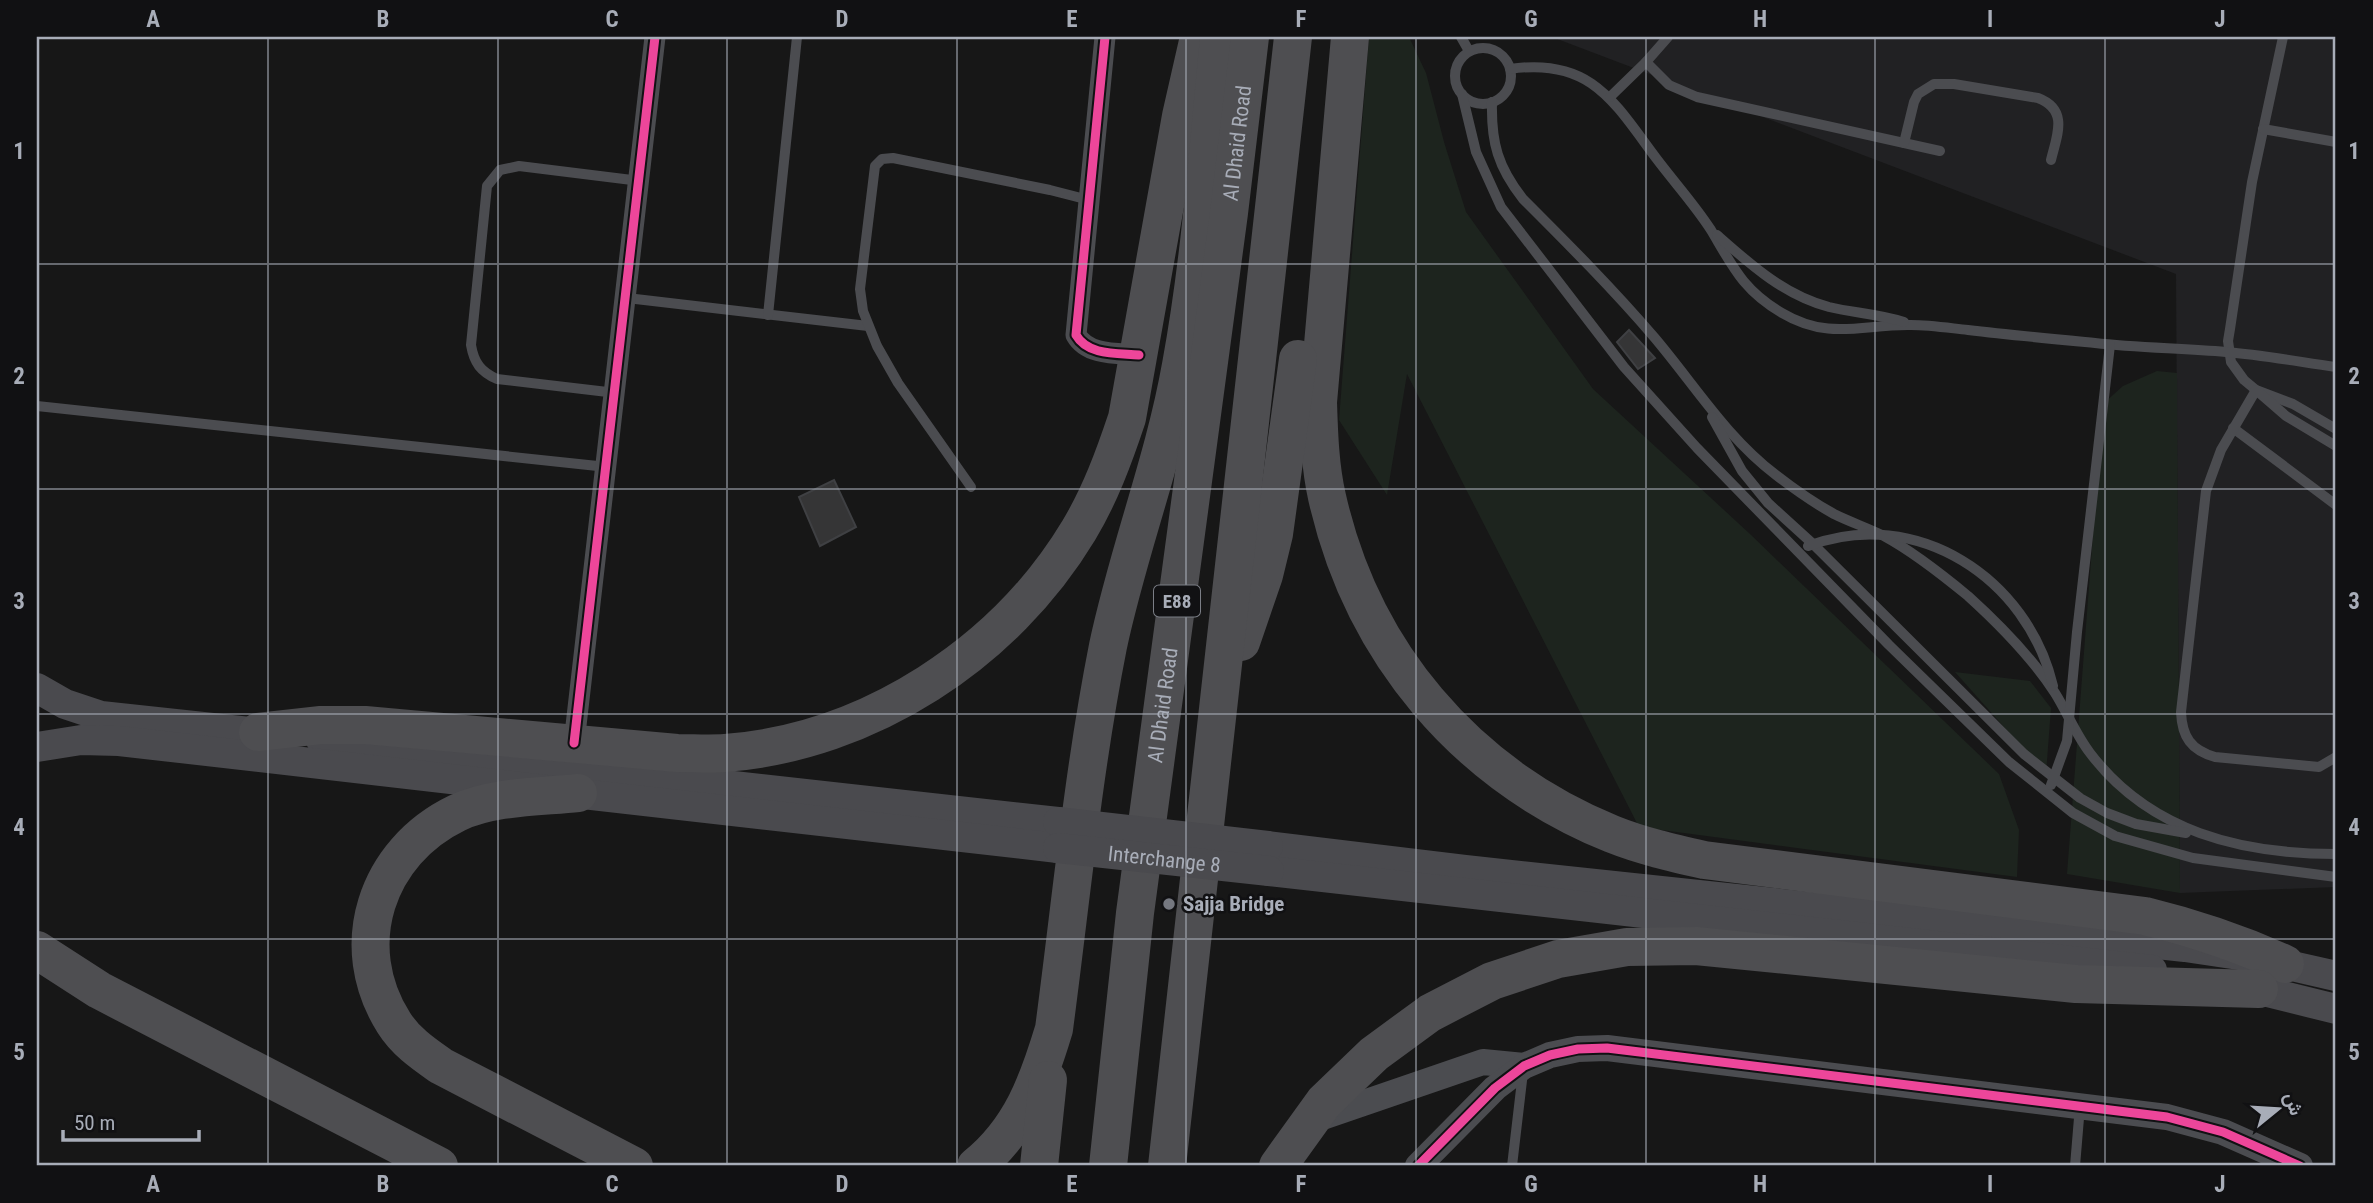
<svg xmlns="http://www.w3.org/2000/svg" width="2373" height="1203" viewBox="0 0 2373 1203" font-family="'Roboto Condensed',Vazirmatn,sans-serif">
	<rect width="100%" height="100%" fill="#171717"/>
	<path fill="#212123" d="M1552 37H2336V887L2180 893 2176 274Z"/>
	<g fill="#1d241e">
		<path d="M1369 37H1409L1426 73 1444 142 1466 212 1593 389 1750 534 1999 774 2019 830 2017 877 1639 827 1407 374 1387 495 1339 420Z"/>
		<path d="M2157 371 2177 373 2180 893 2067 874 2103 404 2123 386Z"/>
		<path d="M1955 672 2030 681 2051 708 2046 774Z"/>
	</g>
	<g fill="#353536" stroke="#3f4043" stroke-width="2">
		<path d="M1629 330 1655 358 1638 369 1617 342Z"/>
		<path d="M834 480 856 527 820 546 799 497Z"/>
	</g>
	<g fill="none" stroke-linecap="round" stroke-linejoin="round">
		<g stroke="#4b4c50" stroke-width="10">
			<path d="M1461 37 1469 51"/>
			<path d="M2283 37 2252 182 2230 329 2228 341 2231 362 2244 380 2256 390 2293 404 2336 429"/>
			<circle cx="1483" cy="76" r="28"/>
			<path d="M1646 62 1669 85 1697 97 1940 151"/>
			<path d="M1510 69C1591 57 1614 102 1656 158 1674 182 1695 205 1711 230 1733 267 1743 290 1782 313 1829 341 1863 324 1911 325 1930 325 1949 328 1968 330 2010 335 2053 339 2095 343 2138 348 2183 348 2226 352 2263 355 2300 362 2336 367"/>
			<path d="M1462 94 1476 152 1501 207 1624 367 1697 448 1889 645 2009 762 2073 813 2115 836 2193 858 2336 877"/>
			<path d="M1610 97 1646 62 1668 37"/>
			<path d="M1492 102C1491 143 1498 167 1523 199 1568 244 1613 289 1654 337 1694 384 1726 437 1776 475 1794 489 1814 503 1834 514 1850 522 1868 528 1884 536 1910 550 1945 577 1968 596 2000 625 2031 656 2055 693 2067 712 2076 735 2090 753 2150 832 2241 854 2336 854"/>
			<path d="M2263 129 2336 142"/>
			<path d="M1904 143 1914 102 1918 94 1934 84H1954L2038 98C2069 110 2057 135 2051 160"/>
			<path d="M1717 235C1751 265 1784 295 1829 307 1854 313 1879 314 1904 322"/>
			<path d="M627 298 868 326"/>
			<path d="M768 315 797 37"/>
			<path d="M616 393 497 379C481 372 474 363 471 345L487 186 500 170 519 166 640 181"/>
			<path d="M37 406 607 467"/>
			<path d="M1712 417 1742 471 1768 503 1813 544 2024 754 2080 798 2107 813 2136 824 2186 833"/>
			<path d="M2233 428 2336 505"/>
			<path d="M2336 446 2286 416 2256 390 2221 450 2206 491 2181 712C2182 737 2191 750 2215 757L2319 767 2336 757"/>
			<path d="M971 487 898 383 877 346 863 311 860 289 875 166 882 159 893 158 1050 190 1089 200"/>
			<path d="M1808 546C1917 505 2028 579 2053 686"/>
			<path d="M2051 785 2067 741 2077 632 2110 345"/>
			<path d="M1512 1166 1523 1072"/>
			<path d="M2075 1166 2080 1106"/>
		</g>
		<g stroke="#4b4c50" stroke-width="21">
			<path d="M1105 37 1076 335C1088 356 1118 353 1139 355"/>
			<path d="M574 743 655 37"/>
		</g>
		<g stroke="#4b4c50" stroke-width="26">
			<path d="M1311 1121 1483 1062 1524 1066"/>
			<path d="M1418 1166 1495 1088 1524 1066 1550 1055 1578 1049 1607 1048 2167 1117 2223 1132 2300 1166"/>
		</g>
		<g stroke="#4a4a4e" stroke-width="30">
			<path d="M37 688 65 704 101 716 279 735"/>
			<path d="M321 740 1058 822"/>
			<path d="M37 747 81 740 119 741C432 776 745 814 1058 848"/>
			<path d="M1268 846 1465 870 2185 947 2252 957 2336 976"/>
			<path d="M1269 871 2152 970"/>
			<path d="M2239 985 2336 1009"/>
		</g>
		<g stroke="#4e4e51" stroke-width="38">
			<path d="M1350 37 1318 402C1319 434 1320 466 1327 497 1362 652 1465 774 1612 834 1642 846 1673 853 1704 860L2145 916C2194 928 2239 943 2285 964"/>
			<path d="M1241 642 1264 575 1274 534 1298 359"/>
			<path d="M258 732 321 725H365L677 753C693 753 709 754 725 753 869 742 1005 653 1079 530 1100 495 1114 457 1127 418L1181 116 1199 37"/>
			<path d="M578 793C540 797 493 796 457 813 376 852 345 946 394 1023 406 1042 424 1054 441 1066L634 1166"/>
			<path d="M37 950 99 990 439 1166"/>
			<path d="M976 1166C1021 1130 1038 1082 1054 1029 1071 901 1083 772 1108 646 1128 551 1164 461 1181 365 1201 257 1208 147 1219 39"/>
			<path d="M1039 1166 1048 1080"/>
			<path id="s1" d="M1108 1166 1135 913 1229 213 1250 37"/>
			<path d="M1167 1166 1293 37"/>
			<path d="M1278 1166 1324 1102 1374 1054 1430 1013 1492 981 1558 959 1627 947 1696 946 2076 984 2259 989"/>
		</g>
		<g stroke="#4a4a4e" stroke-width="30">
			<path d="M1058 822 1268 846"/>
			<path id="s2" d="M1058 848 1269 871"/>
		</g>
		<defs>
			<g id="cycleway">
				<path d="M1105 37 1076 335C1088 356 1118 353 1139 355"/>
				<path d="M574 743 655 37"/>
				<path d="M1418 1166 1495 1088 1524 1066 1550 1055 1578 1049 1607 1048 2167 1117 2223 1132 2300 1166"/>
			</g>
		</defs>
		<use href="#cycleway" stroke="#111113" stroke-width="13"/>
		<use href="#cycleway" stroke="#ed469a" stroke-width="9"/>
	</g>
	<path fill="none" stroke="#a8adb8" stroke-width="2" stroke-opacity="0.55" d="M268 37V1166M498 37V1166M727 37V1166M957 37V1166M1186 37V1166M1416 37V1166M1646 37V1166M1875 37V1166M2105 37V1166M37 264H2336M37 489H2336M37 714H2336M37 939H2336"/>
	<circle fill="#757880" stroke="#111113" stroke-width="2.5" cx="1169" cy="904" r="7"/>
	<g text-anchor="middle" stroke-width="5" stroke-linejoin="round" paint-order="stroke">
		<rect fill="#111113" stroke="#7b7e86" stroke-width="2" x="1154" y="585.5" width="46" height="31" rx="5"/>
		<g font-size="19" font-weight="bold" fill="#a8adb8">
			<text x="1177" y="608">E88</text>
		</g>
		<g font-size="21" fill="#a8adb8" stroke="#111113">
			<text dy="7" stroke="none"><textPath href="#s1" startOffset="1031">Al Dhaid Road</textPath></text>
			<text dy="7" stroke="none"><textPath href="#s1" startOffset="464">Al Dhaid Road</textPath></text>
			<text dy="7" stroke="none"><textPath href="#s2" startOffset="107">Interchange 8</textPath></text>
		</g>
		<g font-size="21" font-weight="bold" fill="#a8adb8" stroke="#111113" text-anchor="start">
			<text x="1183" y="911">Sajja Bridge</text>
		</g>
	</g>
	<rect width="2373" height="1203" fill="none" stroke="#111113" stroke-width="77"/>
	<g transform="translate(2278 1109) rotate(72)" stroke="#111113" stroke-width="5" paint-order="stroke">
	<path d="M0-5L12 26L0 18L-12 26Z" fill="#a8adb8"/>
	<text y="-10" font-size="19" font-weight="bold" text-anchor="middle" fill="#a8adb8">ش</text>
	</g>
	<path d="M63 1130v10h136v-10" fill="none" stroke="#a8adb8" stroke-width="3.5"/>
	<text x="74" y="1130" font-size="21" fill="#a8adb8" stroke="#111113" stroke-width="5" paint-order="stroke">50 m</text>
	<rect x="38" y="38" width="2296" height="1126" fill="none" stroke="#a8adb8" stroke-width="2.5"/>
	<g font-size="23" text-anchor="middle" font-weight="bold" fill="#a8adb8">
		<text x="153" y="27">A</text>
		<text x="383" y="27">B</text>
		<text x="612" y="27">C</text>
		<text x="842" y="27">D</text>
		<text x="1072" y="27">E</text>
		<text x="1301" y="27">F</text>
		<text x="1531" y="27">G</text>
		<text x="1760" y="27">H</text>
		<text x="1990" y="27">I</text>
		<text x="2220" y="27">J</text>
		<text x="19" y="159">1</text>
		<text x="2354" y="159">1</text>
		<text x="19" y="384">2</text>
		<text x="2354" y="384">2</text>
		<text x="19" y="609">3</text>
		<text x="2354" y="609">3</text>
		<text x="19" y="835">4</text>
		<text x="2354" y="835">4</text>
		<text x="19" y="1060">5</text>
		<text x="2354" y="1060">5</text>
		<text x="153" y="1192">A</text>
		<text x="383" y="1192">B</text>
		<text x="612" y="1192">C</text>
		<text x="842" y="1192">D</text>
		<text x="1072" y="1192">E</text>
		<text x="1301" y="1192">F</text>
		<text x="1531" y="1192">G</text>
		<text x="1760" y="1192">H</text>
		<text x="1990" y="1192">I</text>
		<text x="2220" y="1192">J</text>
	</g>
</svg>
